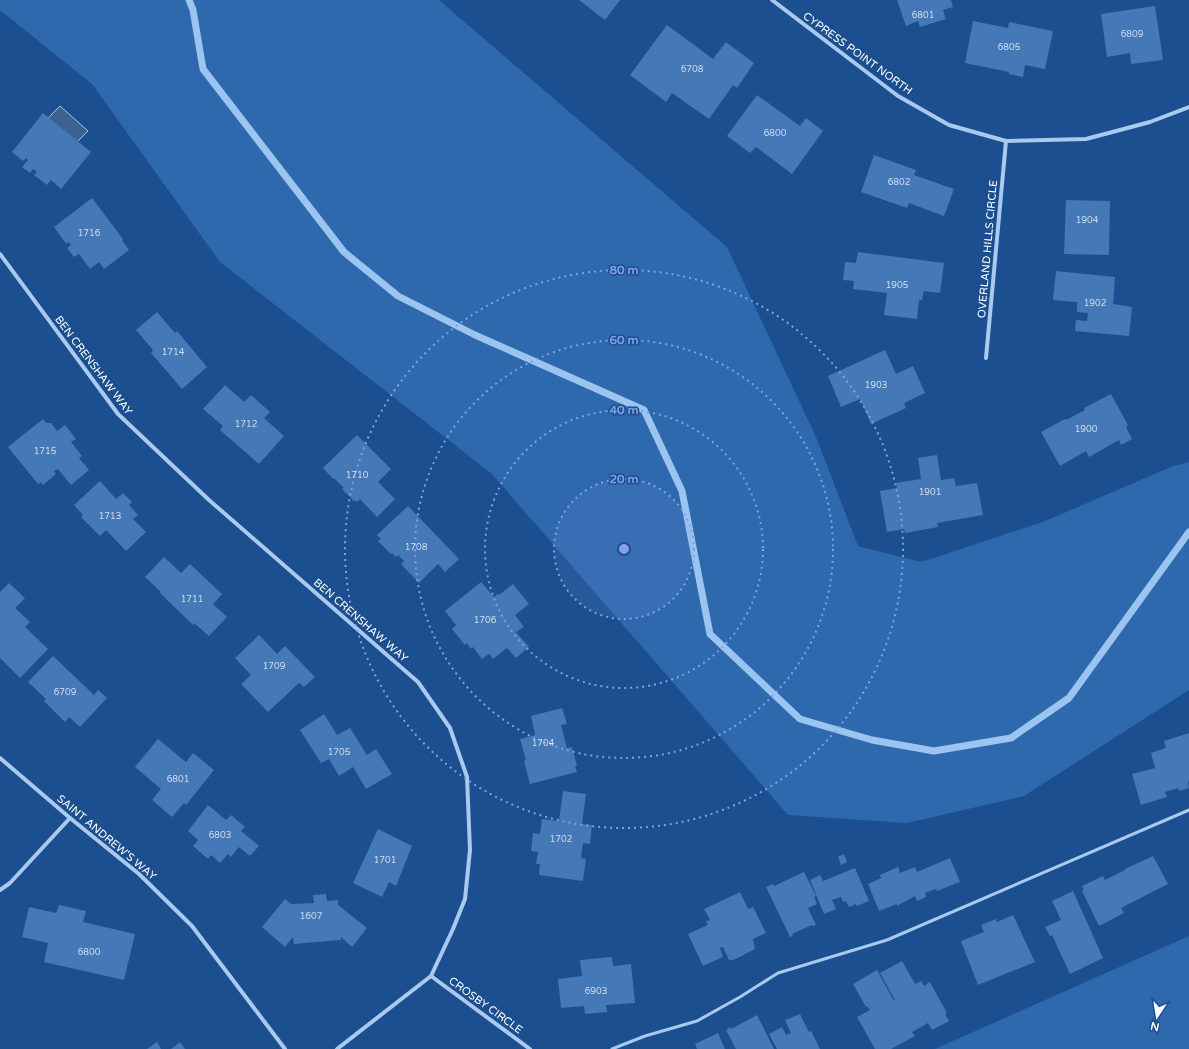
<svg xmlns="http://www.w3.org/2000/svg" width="1189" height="1049" viewBox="0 0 1189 1049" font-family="'Varela Round',sans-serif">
	<rect width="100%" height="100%" fill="#1b4f8f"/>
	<g fill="#2e69ad">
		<path d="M0 0H439L727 247 816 437 858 546 921 562 1043 522 1173 466 1189 462V690L1024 796 907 823 788 815 492 474 220 262 92 84 0 10Z"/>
		<path d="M1189 936V1049H935Z"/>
	</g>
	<path fill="#3c6290" stroke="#9cc4f0" d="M60 106 88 131 76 143 48 118Z"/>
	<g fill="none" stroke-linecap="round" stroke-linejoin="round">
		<path stroke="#9cc4f0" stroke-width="7" d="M189 0 193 10 203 69 344 252 398 296 475 335 644 410 682 491 710 634 800 719 872 740 934 751 1011 738 1069 698 1189 532"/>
	</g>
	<g fill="#4478b7">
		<path d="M579 0H620L605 20Z"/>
		<path d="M897 0H951L953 7 943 10 946 19 920 27 918 21 906 26Z"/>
		<path d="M1155 6 1163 60 1131 64 1130 53 1107 57 1101 14Z"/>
		<path d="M973 21 1008 28 1009 22 1053 31 1045 69 1025 65 1023 77 1009 74V72L965 63Z"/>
		<path d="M667 25 713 59 726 42 754 63 737 88 733 85 709 119 672 93 666 102 630 75Z"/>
		<path d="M757 95 800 126 806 118 823 131 792 174 756 147 750 153 727 136Z"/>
		<path d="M43 113 91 152 61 189 51 180 47 185 34 175 37 172 33 169 30 173 22 167 28 160 26 158 23 161 12 152Z"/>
		<path d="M874 155 916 170 914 175 954 189 944 216 909 203 907 208 861 192Z"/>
		<path d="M92 198 123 239 122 240 129 250 104 269 99 262 90 269 79 254 74 257 67 248 71 245 68 242 66 244 54 227Z"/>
		<path d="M1066 200 1110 201 1109 255 1064 254Z"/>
		<path d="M858 252 944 263 940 293 924 291 922 300H919L917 319 884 315 887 293 853 289 854 281 843 280 845 262 856 263Z"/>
		<path d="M1056 271 1115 277 1113 304 1132 307 1129 336 1075 331 1076 320 1087 321 1088 313 1077 312V302L1053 300Z"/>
		<path d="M157 312 175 333 177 331 207 367 182 389 151 353 153 350 136 330Z"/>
		<path d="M885 350 896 374 913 366 925 393 904 403 906 408 871 424 860 399 841 407 828 376Z"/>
		<path d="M225 385 244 402 251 395 270 412 264 418 284 436 259 464 220 430 223 426 203 409Z"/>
		<path d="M1111 394 1128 425 1126 427 1132 439 1121 445 1119 440 1089 457 1086 451 1060 466 1041 432 1065 419 1066 420 1085 410 1084 408Z"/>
		<path d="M43 419 46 423H51L57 431 65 425 76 439 71 442 82 456 79 458 89 470 71 485 58 469 54 471 56 474 43 485 41 482 38 484 8 447Z"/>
		<path d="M357 435 391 469 378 482 395 499 377 517 360 499 357 502 355 500 354 501 342 489 344 488 334 478 333 479 323 468Z"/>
		<path d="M937 455 941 480 954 478 956 486 977 483 983 515 937 523 938 527 905 533 904 529 887 532 880 491 897 488 896 483 921 479 918 458Z"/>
		<path d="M100 481 116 499 123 493 132 502 129 505 138 515 133 519 146 532 126 551 106 530 100 536 81 517 83 515 74 505Z"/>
		<path d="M408 506 459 559 445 572 438 564 419 583 401 564 404 561 398 555 396 557 392 553 391 554 378 541 381 539 377 535Z"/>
		<path d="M164 557 181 573 190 564 222 594 213 604 227 617 209 636 194 623 193 625 160 593 161 592 145 577Z"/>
		<path d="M481 582 494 597 498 594 499 595 513 584 529 604 515 615 524 627 516 632 529 647 516 658 507 648 493 659 489 654 482 659 473 647 471 649 467 643 465 645 452 629 456 625 445 611Z"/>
		<path d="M9 583 25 598 15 608 30 622 25 627 48 649 20 678 0 658V592Z"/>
		<path d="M259 635 277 654 285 646 315 677 304 687 299 683 268 712 241 684 251 675 235 658Z"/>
		<path d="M53 656 94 695 98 690 107 698 80 727 69 717 65 722 44 701 46 699 28 682Z"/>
		<path d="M562 708 567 724 561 725 567 748 572 747 577 766H575L577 772 530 784 524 761 526 760 520 739 535 735 531 716Z"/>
		<path d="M324 714 337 735 350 728 367 755 376 749 392 774 366 789 353 767 339 776 329 759 321 763 300 730Z"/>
		<path d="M1189 733V781L1188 782 1189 788 1179 791 1178 788 1165 792 1167 797 1141 805 1132 774 1155 768 1151 753 1166 748 1164 741Z"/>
		<path d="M158 739 186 762 193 753 214 770 186 805 184 803 172 817 152 800 161 789 135 767Z"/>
		<path d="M563 791 586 794 582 824 592 825 590 844 583 843 581 858 586 859 583 881 539 875 540 864H536L538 852 531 851 533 833 540 834 542 819 559 821Z"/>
		<path d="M208 805 226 820 231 815 245 827 241 831 259 846 250 856 239 847 231 857 228 854 220 863 211 855 208 859 193 846 198 840 188 831Z"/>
		<path d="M378 829 412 846 396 886 389 882 382 897 353 883Z"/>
		<path d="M844 854 847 862 841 865 838 857Z"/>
		<path d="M1153 856 1168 884 1121 908 1124 913 1099 926 1082 891 1084 890 1082 886 1103 876 1105 880 1125 870V869Z"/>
		<path d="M950 858 960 882 937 891 936 889 925 893 926 897 917 901 915 896 897 906V904L879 911 868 884 881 878 880 875 898 867 900 873 915 867 917 872Z"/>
		<path d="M855 868 869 901 857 906 856 904 849 907 846 901 843 902 841 897 832 900 836 909 824 914 810 880 820 875 823 881Z"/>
		<path d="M804 872 816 896 814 897 817 904 808 908 816 925 813 926 812 925 792 934 793 936 790 937 766 887 773 884 774 886Z"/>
		<path d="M1073 891 1103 958 1070 974 1052 935 1050 936 1045 927 1061 920 1052 901Z"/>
		<path d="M740 892 748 909 753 907 766 933 753 939 755 949 745 954V953L744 955 733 960H729L723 947 720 948 723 957 703 966 688 934 708 925 706 921 710 920 704 909Z"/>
		<path d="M326 894 327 901 338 900V905L367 928 352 947 341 937V940L294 944 293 937 285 947 262 927 285 899 291 904 314 903 313 895Z"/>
		<path d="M59 905 86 911 83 922 135 934 124 980 44 962 48 943 22 937 29 907 56 913Z"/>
		<path d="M1013 915 1035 962 978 985 961 941 984 932 981 925 996 919 997 922Z"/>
		<path d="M612 957 613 966 631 964 635 1003 606 1005 607 1012 585 1014 584 1006 561 1008 558 979 582 976 580 960Z"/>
		<path d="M902 961 915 984 921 981 924 986 930 982 947 1013 945 1014 949 1021 932 1030 928 1023 912 1032 915 1036 891 1049H875L857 1017 870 1010 867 1006 866 1007 853 984 877 970 894 1001 895 1000 880 973Z"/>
		<path d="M800 1014 809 1032 811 1031 820 1049H777L769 1034 782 1027 786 1035 791 1033 785 1020Z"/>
		<path d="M757 1015 774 1049H736L726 1030 730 1027 731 1029Z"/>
		<path d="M718 1033 725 1049H697L695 1044Z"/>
		<path d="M157 1042 161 1049H147Z"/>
		<path d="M180 1042 185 1049H171Z"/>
	</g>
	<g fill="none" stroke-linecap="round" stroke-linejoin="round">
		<path stroke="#a9c9ee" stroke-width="3" d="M612 1049 645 1036 697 1021 740 997 778 973 887 940 1189 810"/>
		<g stroke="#a9c9ee" stroke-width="4">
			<path d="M772 0 898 96 949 125 1006 141 1086 139 1150 122 1189 107"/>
			<path d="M0 254 118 414 209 500 418 682 450 728 467 777 470 850 465 899 453 929 431 976 337 1049"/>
			<path d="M986 358 1006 141"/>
			<path d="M0 758 70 818 139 874 192 926 285 1049"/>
			<path d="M0 890 10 883 70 818"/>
			<path d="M431 976 530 1049"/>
		</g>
	</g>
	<circle cx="624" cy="549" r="70" fill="#839eea" fill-opacity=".12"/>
	<g fill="none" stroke="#839eea" stroke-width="2" stroke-dasharray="2 4">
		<circle cx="624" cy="549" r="70"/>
		<circle cx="624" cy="549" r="139"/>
		<circle cx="624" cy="549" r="209"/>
		<circle cx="624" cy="549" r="279"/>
	</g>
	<g text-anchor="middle" stroke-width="3" stroke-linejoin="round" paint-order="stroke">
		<g font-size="9" fill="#d0dded">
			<text x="923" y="18">6801</text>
			<text x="1132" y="37">6809</text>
			<text x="1009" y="50">6805</text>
			<text x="692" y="72">6708</text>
			<text x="775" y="136">6800</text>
			<text x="899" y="185">6802</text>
			<text x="1087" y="223">1904</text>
			<text x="89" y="236">1716</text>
			<text x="897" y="288">1905</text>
			<text x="1095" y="306">1902</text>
			<text x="173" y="355">1714</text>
			<text x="876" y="388">1903</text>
			<text x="246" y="427">1712</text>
			<text x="1086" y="432">1900</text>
			<text x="45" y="454">1715</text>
			<text x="357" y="478">1710</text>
			<text x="930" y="495">1901</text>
			<text x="110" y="519">1713</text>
			<text x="416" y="550">1708</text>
			<text x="192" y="602">1711</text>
			<text x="485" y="623">1706</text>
			<text x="274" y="669">1709</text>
			<text x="65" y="695">6709</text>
			<text x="543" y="746">1704</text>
			<text x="339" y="755">1705</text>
			<text x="178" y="782">6801</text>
			<text x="220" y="838">6803</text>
			<text x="561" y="842">1702</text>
			<text x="385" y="863">1701</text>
			<text x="311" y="919">1607</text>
			<text x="89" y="955">6800</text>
			<text x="596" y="994">6903</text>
		</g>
		<g font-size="11" fill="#fff" stroke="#1b4f8f">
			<text transform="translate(858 53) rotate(36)" y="4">CYPRESS POINT NORTH</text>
			<text transform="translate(987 249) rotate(-85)" y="4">OVERLAND HILLS CIRCLE</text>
			<text transform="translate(94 365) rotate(53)" y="4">BEN CRENSHAW WAY</text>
			<text transform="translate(361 620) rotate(41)" y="4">BEN CRENSHAW WAY</text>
			<text transform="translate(107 837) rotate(40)" y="4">SAINT ANDREW'S WAY</text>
			<text transform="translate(486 1005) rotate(36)" y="4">CROSBY CIRCLE</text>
		</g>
	</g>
	<circle cx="624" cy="549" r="6" fill="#839eea" stroke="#1b4f8f" stroke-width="2"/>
	<g font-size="12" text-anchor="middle" font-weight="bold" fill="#839eea" stroke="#1b4f8f" stroke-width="3" stroke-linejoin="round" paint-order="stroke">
		<text x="624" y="274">80 m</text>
		<text x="624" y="344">60 m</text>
		<text x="624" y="414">40 m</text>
		<text x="624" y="483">20 m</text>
	</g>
	<g transform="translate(1157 1017) rotate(192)" stroke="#1b4f8f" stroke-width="3" paint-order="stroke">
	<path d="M0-3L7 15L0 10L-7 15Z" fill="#ffffff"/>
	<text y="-6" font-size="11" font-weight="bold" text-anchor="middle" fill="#ffffff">N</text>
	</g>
</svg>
